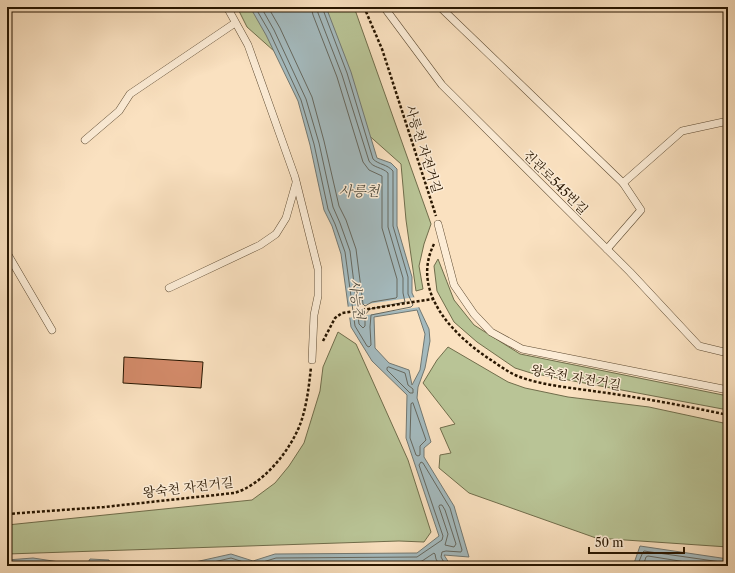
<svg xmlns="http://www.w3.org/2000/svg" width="735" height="573" viewBox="0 0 735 573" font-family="'Libre Caslon Text','Noto Serif KR',serif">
	<rect width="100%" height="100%" fill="#fae1c0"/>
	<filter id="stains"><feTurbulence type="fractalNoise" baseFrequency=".005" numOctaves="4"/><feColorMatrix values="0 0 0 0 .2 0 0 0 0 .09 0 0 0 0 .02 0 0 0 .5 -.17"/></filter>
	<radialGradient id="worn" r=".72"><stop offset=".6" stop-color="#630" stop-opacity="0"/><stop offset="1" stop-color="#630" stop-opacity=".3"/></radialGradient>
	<g fill="#b9c496" stroke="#706d4b">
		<path d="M237 7H354L431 224 424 244 419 266 423 289 416 291 406 220 401 164 247 27Z"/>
		<path d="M438 259 454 300 474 325 520 354 728 396V410L531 373 515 368 477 342 454 322 437 291 434 266Z"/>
		<path d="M338 332 356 344 408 460 431 532 424 542 399 541 7 554V525L252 500 275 483 289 466 304 443 320 391 323 367Z"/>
		<path d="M448 347 508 382 525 388 568 397 649 407 728 424V547L596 538 469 493 439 468 440 455 451 453 440 428 455 424 423 383 437 360Z"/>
	</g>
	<g fill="#a4babe" stroke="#727872" fill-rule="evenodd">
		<path d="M250 7H326L351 72 377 158 391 163 397 169V226L412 277V293L429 329 430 341 425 368 418 387 417 398 431 442 424 448V457L454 506 469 557 444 555 451 566H177L231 554 253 561 275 554 417 553 439 536 406 438 407 395 372 361 351 327 341 254 332 226 324 210 310 145 298 101 266 35ZM417 310 425 334 420 370 412 385 409 370 389 363 375 348 374 317Z"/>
		<path d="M640 546 728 559V566H633Z"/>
		<path d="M33 558 86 566 90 559 109 560 111 566H7V560Z"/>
	</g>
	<path fill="#fae1c0" d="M416 297 420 307 347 318 346 307Z"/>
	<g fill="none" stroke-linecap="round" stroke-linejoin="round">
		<g stroke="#66685f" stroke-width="1">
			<path d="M255 7 270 33 301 100 314 144 328 209 335 224 345 252 355 326 367 346 369 347 371 345 370 327 371 315 411 307 413 305 408 294V277L393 226V171C387 164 379 165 373 159L347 73 322 7"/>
			<path d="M261 7 274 30 306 99 319 143 333 207 340 223 350 251 359 324 363 328 365 326V315L370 309 405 302 403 293V278L388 227V173C382 167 373 168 369 161L342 75 318 13 317 7"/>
			<path d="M268 7 280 28 312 97 324 141 339 206 346 220 356 249 363 304 365 306 372 302 396 298 397 297V279L382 228V176L369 170 363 162 337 77 313 15 311 7"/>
			<path d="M389 367 405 373 408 385 413 389V393H410L387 370V368Z"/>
			<path d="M413 403 426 440 420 446V455L418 456 416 455 410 438 411 404Z"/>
			<path d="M440 505H442L445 510 456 544 454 547 445 545 448 534 439 507Z"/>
			<path d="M7 564 33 562 59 566"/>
			<path d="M196 566 231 558 253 565 276 558 417 557 442 540 443 536 419 465 421 462 423 463 450 508 462 550 461 552 446 551 442 552 441 557 446 566"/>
			<path d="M267 566 277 563 418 562 422 561 434 553 435 554 436 559 440 566"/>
			<path d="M637 566 643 552 644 551 728 563"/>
			<path d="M643 566 646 557 648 556 711 566"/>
		</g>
	</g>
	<path fill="#d28a69" stroke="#281600" d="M124 357 203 362 201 388 123 383Z"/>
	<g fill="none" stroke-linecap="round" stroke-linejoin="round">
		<defs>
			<g id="lane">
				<path d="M227 7 248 45 295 177 318 269V296L314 315 312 360"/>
				<path d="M384 7 442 85 630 272 699 346 728 353"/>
				<path d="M440 7 623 183 641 210 607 249"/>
				<path d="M85 140 119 111 130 94 235 23"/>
				<path d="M623 183 682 131 728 121"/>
				<path d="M438 224 454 285 474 314 491 332 522 349 728 390"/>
				<path d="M7 253 52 330"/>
				<path d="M169 288 260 245 276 234 286 218 296 183"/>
			</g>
		</defs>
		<use href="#lane" stroke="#5c4930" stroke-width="8"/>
		<g stroke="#281600" stroke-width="2.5" stroke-dasharray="3 2" stroke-linecap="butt">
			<path d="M364 7 382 49 436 216"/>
			<path d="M434 244C410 292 454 336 491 360 500 366 509 373 520 377 545 386 574 388 600 392 643 398 686 406 728 415"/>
			<path d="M323 341 335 318 342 313 433 299"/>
			<path d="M7 514 104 507 234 493C263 485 291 450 301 422 307 404 309 386 311 367"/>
		</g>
		<use href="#lane" stroke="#fcecd6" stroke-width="7"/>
	</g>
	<g text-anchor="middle" stroke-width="3" stroke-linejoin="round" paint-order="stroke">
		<g font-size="13" fill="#281600" stroke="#fcecd6">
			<text transform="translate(424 149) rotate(72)" y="5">사릉천 자전거길</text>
			<text transform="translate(556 182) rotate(45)" y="5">진관로545번길</text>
			<text transform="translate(576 377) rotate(10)" y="5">왕숙천 자전거길</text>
			<text transform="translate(188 487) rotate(-7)" y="5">왕숙천 자전거길</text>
		</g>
		<g font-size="14" font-style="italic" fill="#534f42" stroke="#fcecd6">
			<text x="359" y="196">사릉천</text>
			<text transform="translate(357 299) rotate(82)" y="5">사능천</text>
		</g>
	</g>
	<rect width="735" height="573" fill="none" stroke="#fae1c0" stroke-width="24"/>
	<rect x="8" y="8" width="719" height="557" fill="none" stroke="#281600" stroke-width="2"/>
	<rect x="12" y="12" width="711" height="549" fill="none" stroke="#281600"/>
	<path d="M589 547v6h95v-6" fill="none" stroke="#281600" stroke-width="2"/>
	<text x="595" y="547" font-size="12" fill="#281600" stroke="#fcecd6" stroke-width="3" paint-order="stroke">50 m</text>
	<rect width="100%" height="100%" filter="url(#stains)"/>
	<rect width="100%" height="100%" fill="url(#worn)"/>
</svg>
